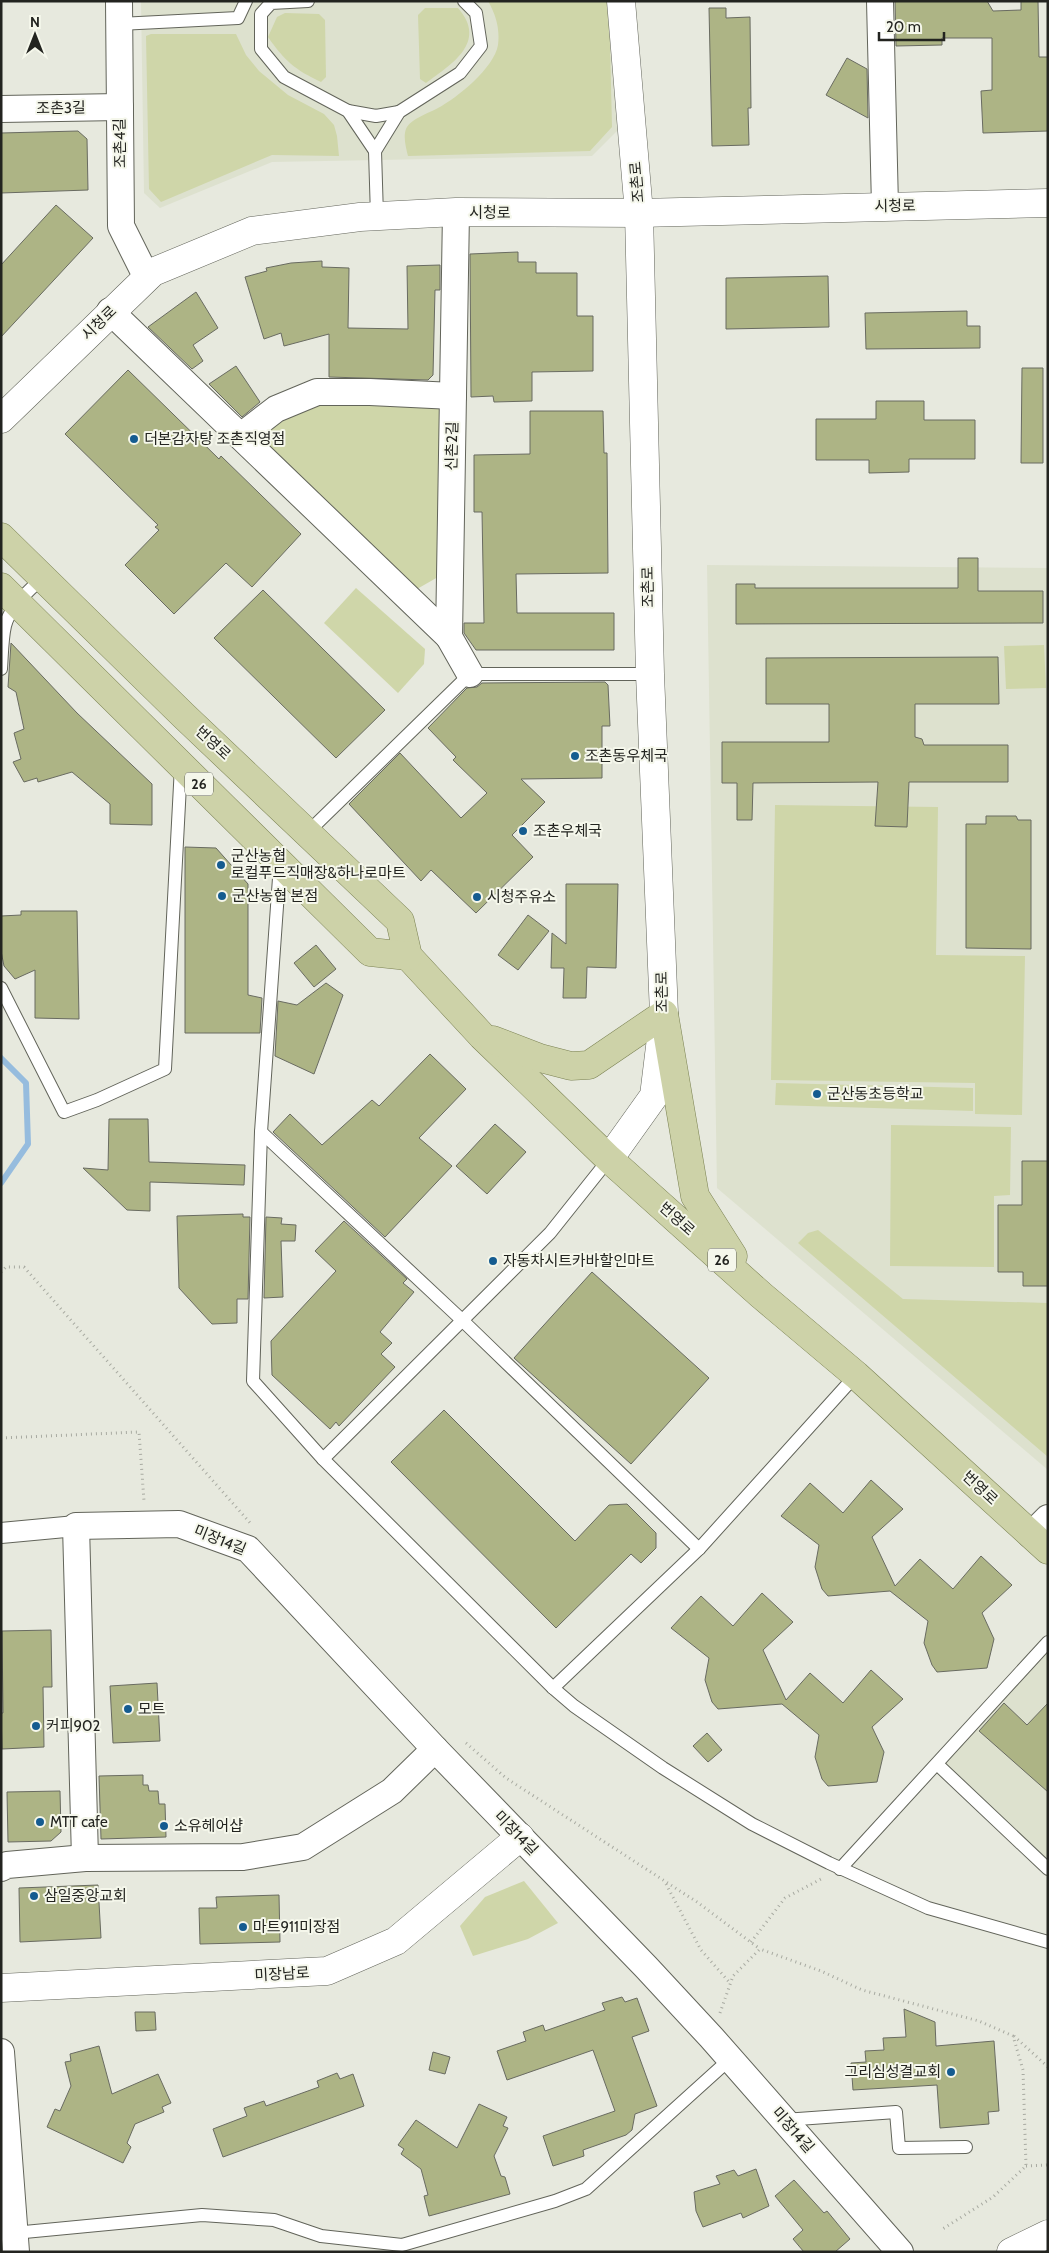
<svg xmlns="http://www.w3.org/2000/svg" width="1049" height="2253" viewBox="0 0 1049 2253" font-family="Cabin,'Noto Sans KR',sans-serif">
	<rect width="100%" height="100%" fill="#e7e9de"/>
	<g fill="#dde1ce">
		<path d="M141 1H615L619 129 592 156 272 162 160 208 144 193Z"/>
		<path d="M707 565 1047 568 1048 1470 717 1188Z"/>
		<path d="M1048 1640V1860L940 1761Z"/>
	</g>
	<g fill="#cfd6a9">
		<path d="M488 1H609L612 127 590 151 408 156C406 148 403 137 406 129 410 119 429 113 438 108 457 98 494 68 498 45 500 29 496 15 488 1Z"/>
		<path d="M425 8H458C488 42 452 64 426 83L420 79 418 15Z"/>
		<path d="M285 13 319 14 325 20 326 77 321 82C295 70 284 60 268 37L277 17Z"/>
		<path d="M151 34H236L246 55 259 71 288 95 324 114 334 125 337 136 339 156 272 155 161 202 149 189 146 36Z"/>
		<path d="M316 400 439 407 440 418 438 577 417 589 259 438V432Z"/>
		<path d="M356 588 425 649 424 664 398 693 324 623Z"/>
		<path d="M1044 645 1046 688 1006 689 1004 646Z"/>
		<path d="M775 805 938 807 936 955 1025 956 1022 1115 975 1114V1083L771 1080Z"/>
		<path d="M776 1083 973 1088V1111L775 1105Z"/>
		<path d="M891 1125 1011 1127 1010 1195 994 1196V1267L890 1266Z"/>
		<path d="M818 1230 903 1299 1048 1303V1457L798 1243 808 1233Z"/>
		<path d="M524 1881 558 1923 528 1939 473 1956 460 1926 485 1897Z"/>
	</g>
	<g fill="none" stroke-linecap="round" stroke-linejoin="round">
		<path stroke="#96bcde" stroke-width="6" d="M1 1058 26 1083 28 1144 1 1183"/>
	</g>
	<g fill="#adb485" stroke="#696b61">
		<path d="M895 1H987L993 11 1021 10V1H1038L1039 57H1048V131L983 133 981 91 992 90V38H942V45L896 46Z"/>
		<path d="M709 8H726V18L750 17 751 108H748L749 145 712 146Z"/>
		<path d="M847 58 867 69 868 118 826 95Z"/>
		<path d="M78 131 87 139 88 190 1 193V133Z"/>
		<path d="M56 205 93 238 1 337V265Z"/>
		<path d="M518 252V262H536V273H577V316H593V371L532 372V401L494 402 493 396 471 397 470 254Z"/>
		<path d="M322 261V267L349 268 348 328 408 329 407 266 440 265V290H435L433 375 428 380 329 377V334L284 346 281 333 264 339 245 277 267 271 266 268 291 263Z"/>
		<path d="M828 276 829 327 726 329V278Z"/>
		<path d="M196 292 218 328 193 345 203 361 192 369 148 327Z"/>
		<path d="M967 311V326H980V348L866 349 865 313Z"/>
		<path d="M236 366 260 402 242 417 209 384Z"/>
		<path d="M1022 368H1043V463H1021Z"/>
		<path d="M128 370 219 459 221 456 301 534 252 587 226 563 174 614 125 565 159 530 155 527 158 525 65 434Z"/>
		<path d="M876 401H924V420H975V459H909V472L869 473V460H816V419H876Z"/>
		<path d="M530 411H603L604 453H607L608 573 516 574 517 613H614V650H476L464 633V623H484L482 512H474V455L530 454Z"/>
		<path d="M958 558H978V591H1043V623L736 624V584H755V588H958Z"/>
		<path d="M263 590 385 710 336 758 214 638Z"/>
		<path d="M11 643 77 713 152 784V825L110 824V804L72 772 38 782 37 778 24 782 13 762 21 759 14 733 24 729 16 692 8 687Z"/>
		<path d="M998 657 999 704H915V737L922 739 924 745H1008V782H909L907 827 875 826 878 782 753 783 752 820H737V783H722V742H829V704H766V658Z"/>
		<path d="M605 682 608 685 610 726H602V778L521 779 545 802 512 835 533 857 476 913 431 870 421 881 349 804 400 753 461 818 487 793 453 760 456 757 428 728 464 691 467 688 477 687 482 683Z"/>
		<path d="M986 816H1016L1018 820H1031V949L966 948V824H986Z"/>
		<path d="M185 847 216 848 248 884V995L262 998 260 1033H185Z"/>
		<path d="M566 884H618L616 968 587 967 586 998H563L564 968H551L552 933 566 944Z"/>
		<path d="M21 911H77L79 1019 35 1018V970L15 979 4 966 1 951V916L21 915Z"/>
		<path d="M528 915 549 931 518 970 498 955Z"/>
		<path d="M316 945 336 969 314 987 294 963Z"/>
		<path d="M326 983 343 995 314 1074 275 1056 278 1001 297 1005Z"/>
		<path d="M430 1054 466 1089 419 1138 452 1166 385 1237 273 1132 290 1114 322 1145 372 1100 379 1106Z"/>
		<path d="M109 1119H148L149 1162 245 1165 244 1185 150 1182V1211L127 1210 83 1168 108 1170Z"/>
		<path d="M495 1124 526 1152 487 1194 456 1166Z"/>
		<path d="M1022 1161H1048V1286H1023V1272H998V1205H1022Z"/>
		<path d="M243 1214V1217H250L248 1299H237V1323L212 1324 179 1288 177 1216Z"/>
		<path d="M266 1217 282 1218 281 1224 296 1225 295 1241H281L283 1297 264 1298Z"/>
		<path d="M344 1221 407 1279 403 1283 414 1292 380 1332 392 1343 381 1354 395 1367 339 1426 336 1422 330 1429 272 1375 271 1341 336 1271 315 1251Z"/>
		<path d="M592 1272 709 1378 631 1464 514 1358Z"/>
		<path d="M444 1410 575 1541 609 1505 627 1504 656 1533V1548L641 1563 631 1554 556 1628 391 1462Z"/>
		<path d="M871 1480 903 1509 872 1537 895 1586 920 1559 953 1589 981 1556 1012 1585 982 1613 994 1639 987 1668 937 1672 932 1665 924 1643 928 1621 890 1591 828 1596 822 1589 815 1567 819 1545 781 1516 810 1483 843 1513Z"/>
		<path d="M762 1593 793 1622 763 1650 786 1700 810 1673 843 1703 871 1670 903 1699 872 1727 884 1752 877 1782 828 1786 822 1779 815 1757 819 1735 782 1704 718 1709 712 1702 705 1680 709 1658 671 1628 701 1596 733 1626Z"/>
		<path d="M51 1630 52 1687H43L44 1747 2 1749 1 1713H3L2 1631Z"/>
		<path d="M157 1683 160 1741 113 1743 110 1686Z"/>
		<path d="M1004 1703 1027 1725 1048 1703V1792L979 1731Z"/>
		<path d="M707 1733 722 1750 708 1762 693 1746Z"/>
		<path d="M143 1775V1785H148L149 1791H158L159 1804H165L166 1837 101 1839 99 1776Z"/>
		<path d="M60 1791 61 1832 51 1841 8 1842 7 1792Z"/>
		<path d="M98 1885 101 1938 20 1942 19 1888Z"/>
		<path d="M279 1895 280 1942 200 1944 199 1908H217L216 1897Z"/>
		<path d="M622 1997 625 2002 637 1998 649 2031 632 2037 657 2106 635 2114 632 2130 626 2135 583 2150 584 2156 553 2166 543 2136 615 2111 593 2050 507 2080 497 2051 526 2041 523 2032 543 2025 545 2031 605 2010 602 2003Z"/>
		<path d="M904 2009 935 2022 936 2046 994 2041 999 2111 988 2112 989 2124 940 2128 937 2085 853 2090 851 2063 866 2062 865 2051 884 2050 883 2038 906 2037Z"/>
		<path d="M135 2012H155L156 2030 136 2031Z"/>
		<path d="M99 2046 112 2094 158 2074 171 2103 162 2107 164 2112 135 2124 127 2143 131 2147 123 2163 47 2127 55 2109 60 2111 71 2086 65 2062 71 2061 70 2054Z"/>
		<path d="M433 2052 450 2057 445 2074 429 2070Z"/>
		<path d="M337 2073 340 2079 353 2074 364 2106 223 2157 213 2129 247 2116 244 2108 264 2101 266 2106 319 2087 317 2081Z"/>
		<path d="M479 2104 507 2117 503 2126 508 2128 494 2156 501 2176 505 2177 510 2194 429 2216 424 2196 428 2195 421 2169 401 2154 404 2149 398 2145 416 2120 457 2148Z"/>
		<path d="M756 2169 769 2206 743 2218 741 2213 703 2227 696 2211 694 2192 720 2184 716 2176 734 2170 738 2176Z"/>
		<path d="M794 2180 824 2213 827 2211 850 2239 835 2252H804L793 2239 803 2230 775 2196Z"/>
	</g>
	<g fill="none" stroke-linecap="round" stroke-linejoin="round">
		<defs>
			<g id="service">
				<path d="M308 1 271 3 261 14V49L284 77 348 111 375 151 377 216"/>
				<path d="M119 24 238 18 246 1"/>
				<path d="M348 111 376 116 399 112"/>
				<path d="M375 151 399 112 460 73 481 46 476 13 464 1"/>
				<path d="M1 669C2 655 2 639 5 626 10 606 29 591 43 577"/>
				<path d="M308 832 470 674H650"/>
				<path d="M280 864 261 1132 253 1381 323 1459 553 1688 574 1706 663 1768 752 1824 829 1863 928 1908 1048 1942"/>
				<path d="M1 988 64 1112 97 1100 165 1069 181 766"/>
				<path d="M261 1132 463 1321 699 1549"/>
				<path d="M323 1459 550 1233 609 1159"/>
				<path d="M553 1688 699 1549 856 1375"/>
				<path d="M937 1764 1048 1869"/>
				<path d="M840 1869 1048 1642"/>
				<path d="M784 2120 896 2112 899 2148 966 2147"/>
				<path d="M14 2233 202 2215 274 2220 321 2236 402 2245 555 2201 586 2189 730 2059"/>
			</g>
			<path id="pedestrian" d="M1 1533 76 1526"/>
			<g id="minor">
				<path d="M119 1 121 226 147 278"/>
				<path d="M880 1 885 206"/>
				<path d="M1 109 120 107"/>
				<path d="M456 212 449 637 470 674"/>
				<path d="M110 311 449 637"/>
				<path d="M241 436 276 409 317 392H370L453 396"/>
				<path d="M1031 1535 1048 1518"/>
				<path d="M85 1858 76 1526 179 1524 248 1549 435 1749 646 1967 711 2037 900 2252"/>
				<path d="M1 1868 7 1865 85 1858 243 1857 303 1847 392 1791 435 1749"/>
				<path d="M1 2052 16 2252"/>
			</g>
			<g id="tertiary">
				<path d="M1 419 153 272 252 231 360 217 456 212 639 213 1048 203"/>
				<path d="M609 1159 654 1096 664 1014 650 674 639 213 621 1"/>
				<path d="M1 1988 327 1971 396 1941 520 1837"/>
				<path d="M1011 2252 1048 2234"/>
			</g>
			<g id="primary">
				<path d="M1 537 183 715 400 921 408 956 482 1036 609 1159 761 1295 856 1375 1048 1550"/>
				<path d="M1 587 370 952 408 956"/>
				<path d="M493 1040 540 1058 571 1066 589 1065 664 1014 695 1196 733 1256"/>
			</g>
		</defs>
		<use href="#service" stroke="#62645a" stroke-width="14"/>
		<use href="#pedestrian" stroke="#62645a" stroke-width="22"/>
		<use href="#minor" stroke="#62645a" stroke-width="28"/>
		<use href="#tertiary" stroke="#62645a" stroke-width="29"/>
		<use href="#primary" stroke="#7b8253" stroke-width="29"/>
		<g stroke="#a8aaa1" stroke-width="3" stroke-dasharray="1 4" stroke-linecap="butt">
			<path d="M1 1272 6 1267H24L252 1525"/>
			<path d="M1 1438 139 1432 144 1501"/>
			<path d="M466 1743 506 1778 697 1902 760 1949"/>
			<path d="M666 1884 701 1950 730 1983"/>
			<path d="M751 1942 785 1898 823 1878"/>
			<path d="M720 2013 733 1976 760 1949 821 1971 862 1990 979 2021 1013 2036 1023 2070 1026 2166 993 2197 941 2230"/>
			<path d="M1014 2036 1048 2067"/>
			<path d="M1026 2166 1048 2165"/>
		</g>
		<use href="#service" stroke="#fff" stroke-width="12"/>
		<use href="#pedestrian" stroke="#fff" stroke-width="20"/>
		<use href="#minor" stroke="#fff" stroke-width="26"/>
		<use href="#tertiary" stroke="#fff" stroke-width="28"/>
		<use href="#primary" stroke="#cdd2a8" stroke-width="28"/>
	</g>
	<g fill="#155c90" stroke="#f5f7eb" stroke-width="2">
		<circle cx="134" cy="439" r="5"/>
		<circle cx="575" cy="756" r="5"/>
		<circle cx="523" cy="831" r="5"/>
		<circle cx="221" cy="865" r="5"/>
		<circle cx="222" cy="896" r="5"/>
		<circle cx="477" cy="897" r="5"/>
		<circle cx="817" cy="1094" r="5"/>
		<circle cx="493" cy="1261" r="5"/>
		<circle cx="128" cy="1709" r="5"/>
		<circle cx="36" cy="1726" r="5"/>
		<circle cx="40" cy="1822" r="5"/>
		<circle cx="164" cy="1826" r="5"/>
		<circle cx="34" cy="1896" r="5"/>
		<circle cx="243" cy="1927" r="5"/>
		<circle cx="951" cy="2072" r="5"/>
	</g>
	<g text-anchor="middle" stroke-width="4" stroke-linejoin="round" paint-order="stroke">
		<g fill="#f5f7eb" stroke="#62635d" stroke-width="1">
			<rect x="185" y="772.5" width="28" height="23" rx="4"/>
			<rect x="708" y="1248.5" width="28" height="23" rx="4"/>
		</g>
		<g font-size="14" font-weight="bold" fill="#232420">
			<text x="199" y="789">26</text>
			<text x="722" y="1265">26</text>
		</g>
		<g font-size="15" fill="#232420" stroke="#f5f7eb">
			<text transform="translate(61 108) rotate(-1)" y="5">조촌3길</text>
			<text transform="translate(120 143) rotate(-91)" y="5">조촌4길</text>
			<text transform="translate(637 182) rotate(-95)" y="5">조촌로</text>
			<text transform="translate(895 206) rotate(-1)" y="5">시청로</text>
			<text x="490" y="218">시청로</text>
			<text transform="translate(99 323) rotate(-44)" y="5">시청로</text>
			<text transform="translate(452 446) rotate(-89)" y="5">신촌2길</text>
			<text transform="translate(648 587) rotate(-91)" y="5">조촌로</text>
			<text transform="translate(213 743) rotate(43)" y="5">번영로</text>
			<text transform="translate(662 992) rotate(-91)" y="5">조촌로</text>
			<text transform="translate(677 1219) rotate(42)" y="5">번영로</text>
			<text transform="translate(980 1488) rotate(43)" y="5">번영로</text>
			<text transform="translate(220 1540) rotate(22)" y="5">미장14길</text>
			<text transform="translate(516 1833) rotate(46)" y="5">미장14길</text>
			<text transform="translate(282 1974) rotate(-3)" y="5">미장남로</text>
			<text transform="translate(793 2130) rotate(49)" y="5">미장14길</text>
		</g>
		<g font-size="15" fill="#232420" stroke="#f5f7eb" text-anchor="start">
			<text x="144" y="444">더본감자탕 조촌직영점</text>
			<text x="585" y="761">조촌동우체국</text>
			<text x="533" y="836">조촌우체국</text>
			<text x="231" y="861">군산농협<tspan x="231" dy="17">로컬푸드직매장&amp;하나로마트</tspan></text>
			<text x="232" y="901">군산농협 본점</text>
			<text x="487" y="902">시청주유소</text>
			<text x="827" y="1099">군산동초등학교</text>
			<text x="503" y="1266">자동차시트카바할인마트</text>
			<text x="138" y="1714">모트</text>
			<text x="46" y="1731">커피902</text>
			<text x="50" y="1827">MTT cafe</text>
			<text x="174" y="1831">소유헤어샵</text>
			<text x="44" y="1901">삼일중앙교회</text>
			<text x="253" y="1932">마트911미장점</text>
			<text x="941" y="2077" text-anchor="end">그리심성결교회</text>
		</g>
	</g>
	<rect width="1049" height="2253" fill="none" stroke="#232420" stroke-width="5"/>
	<g transform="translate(35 35)" stroke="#f5f7eb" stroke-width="4" paint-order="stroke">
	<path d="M0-4L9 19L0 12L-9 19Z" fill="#232420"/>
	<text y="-8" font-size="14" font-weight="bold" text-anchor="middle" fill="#232420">N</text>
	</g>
	<path d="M879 32v8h65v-8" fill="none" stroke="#232420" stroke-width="2.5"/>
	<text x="886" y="32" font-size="15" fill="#232420" stroke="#f5f7eb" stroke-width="4" paint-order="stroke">20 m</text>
</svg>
